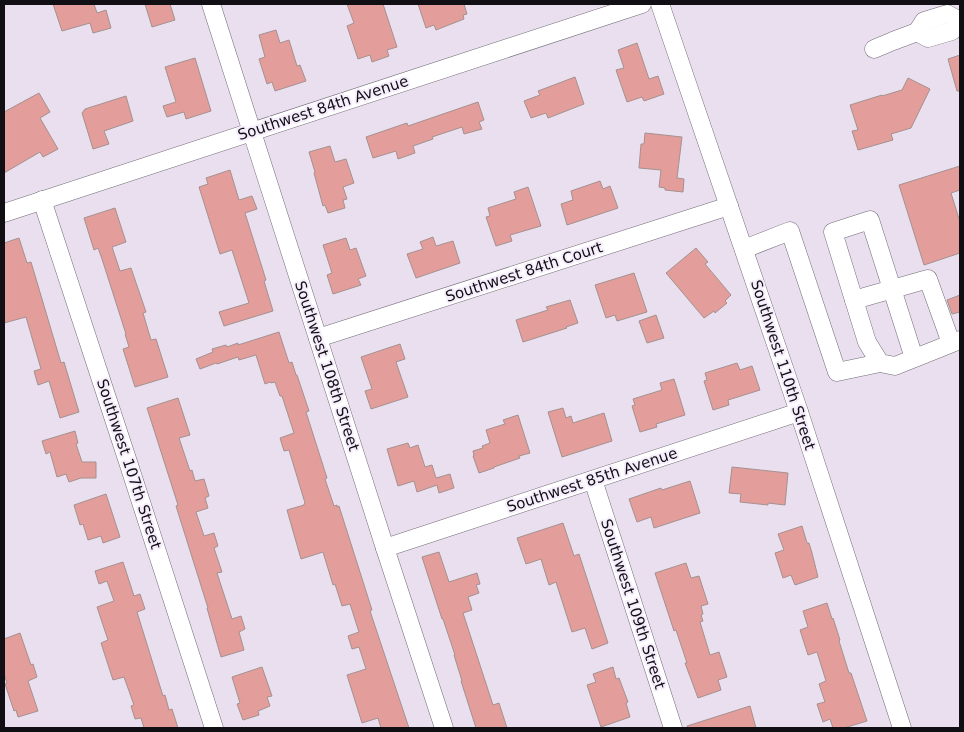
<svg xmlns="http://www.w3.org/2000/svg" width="964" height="732" viewBox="0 0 964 732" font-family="'DejaVu Sans',sans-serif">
	<rect width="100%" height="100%" fill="#e9dfee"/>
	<g fill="#e39d9b" stroke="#a49190">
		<path d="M53 4H94L97 13 106 10 111 28 93 33 90 23 62 31Z"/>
		<path d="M145 4H170L175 20 152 27Z"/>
		<path d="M347 4H383L397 47 387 50 389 56 372 62 370 55 358 59 347 26 354 23Z"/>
		<path d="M418 4H464L467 14 463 15 464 19 436 30 434 25 426 28Z"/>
		<path d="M276 30 280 43 289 40 297 66 300 65 306 81 275 91 272 82 267 84 259 59 265 57 259 35Z"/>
		<path d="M637 43 649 79 658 76 664 94 644 101 642 97 627 102 616 70 624 68 618 50Z"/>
		<path d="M960 55V91H957L948 59Z"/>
		<path d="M195 58 211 111 186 119 184 112 167 117 163 106 176 102 165 67Z"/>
		<path d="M575 77 584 104 548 118 546 113 531 118 524 101 540 95 538 91Z"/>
		<path d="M908 78 930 89 911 128 891 134 893 140 858 150 852 131 858 130 850 105 882 95V96L902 90Z"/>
		<path d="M39 93 50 112 40 118 58 149 43 157 40 152 4 173V112Z"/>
		<path d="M126 96 133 121 104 131 109 144 93 149 82 113 85 109Z"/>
		<path d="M478 102 484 120 479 122 482 129 464 134 462 127 432 137 433 139 413 146 415 153 398 159 396 151 373 158 366 137 407 123 408 126Z"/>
		<path d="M645 133 682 137 677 178 684 179 683 192 665 190V188L659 187 661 170 639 168 641 144H644Z"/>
		<path d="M330 146 335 162 346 159 354 183 343 187 347 199 343 200 345 208 328 213 325 205 323 206 314 173 315 172 309 152Z"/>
		<path d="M960 166V190L951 193 960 222V253L924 265 899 185Z"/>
		<path d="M230 170 239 200 252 196 257 209 245 213 266 280 264 281 273 311 224 326 219 312 249 303 232 250 220 254 199 187 208 184 206 178Z"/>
		<path d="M600 181 603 189 610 186 618 208 567 225 561 204 573 200 571 191Z"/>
		<path d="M528 187 541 226 510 235 512 241 496 246 486 217 490 216 488 208 516 199 514 192Z"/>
		<path d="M115 208 126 242 112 247 120 271 131 268 146 312 143 313 151 340 156 339 168 377 135 387 123 349 129 347 125 334H126L102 259 98 248 94 250 84 218Z"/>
		<path d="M433 237 436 246 453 241 460 263 416 278 407 254 423 249 420 242Z"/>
		<path d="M19 238 27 263 31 262 61 363 64 362 79 412 60 418 49 381 38 385 34 371 41 369 26 317 4 323V243Z"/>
		<path d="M346 238 350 250 356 248 366 276 358 279 361 285 333 294 327 275 332 273 323 245Z"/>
		<path d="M696 248 708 262 705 264 731 295 725 301 727 303 715 313 714 311 704 318 666 273Z"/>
		<path d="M634 273 647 312 617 321 615 315 606 318 595 285Z"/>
		<path d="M960 295V312L952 314 947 300Z"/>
		<path d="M570 300 578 323 566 327 567 328 523 342 516 320 548 310 546 307Z"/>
		<path d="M656 315 664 338 647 343 639 321Z"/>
		<path d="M279 332 289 363 292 362 296 375H297L309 411 306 412 327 478 325 479 334 506 337 505V507L339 506 372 610 370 611 409 728H381L378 718 362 723 347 675 366 669 359 647 352 649 348 636 359 632 350 604 342 606 335 584 333 585 323 552 301 559 287 510 304 505V504L305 503 289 450 284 451 280 438 294 433 282 396H280L275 382 271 383 270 382 265 384 256 355 239 360 238 357 217 364 216 363 200 369 196 359 213 352 212 349 226 345 227 347 238 343V345Z"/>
		<path d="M400 344 405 359 396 362 408 397 371 409 365 391 372 389 361 357Z"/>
		<path d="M737 363 740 370 752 366 760 390 728 400 729 405 713 410 704 381 707 380 705 373Z"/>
		<path d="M674 379 685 415 656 424 657 427 640 432 632 406 635 405 633 399 662 390 660 383Z"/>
		<path d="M178 398 190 435 179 438 190 471 192 470 195 481 204 479 209 496 205 498 208 508 196 512 204 536 214 533 218 546 214 548 222 572 217 573 232 619 241 616 245 629 239 632 244 650 221 657 207 608H208L176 506 178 505 147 408Z"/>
		<path d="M563 408 566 418 571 416 573 423 604 413 612 441 562 457 548 412Z"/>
		<path d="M518 415 530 453 519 456 520 458 494 467V468L479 473 473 456H474L473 451 483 448 482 446 490 443 486 430 505 424 503 420Z"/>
		<path d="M75 431 78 443 76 444 82 462H96V478H81L69 482 66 474 57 477 50 452 46 454 42 441Z"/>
		<path d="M408 443 410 448 418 445 425 467 432 465 436 478 450 474 454 488 439 493 437 485 417 492 414 481 398 486 387 449Z"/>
		<path d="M732 467 788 473 785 505 768 503V505L740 502 741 494 729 493Z"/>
		<path d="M690 481 700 513 654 528 651 517 637 522 629 499 661 488 662 490Z"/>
		<path d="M106 494 120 537 103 543 101 536 88 540 83 524 80 525 74 505Z"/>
		<path d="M563 523 574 556 579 554 608 643 592 649 585 628 572 632 556 582 549 585 541 559 526 564 517 538Z"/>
		<path d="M802 526 807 543H809L812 553 818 577 795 585 791 575 783 578 775 553 784 550 778 534Z"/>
		<path d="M439 552 449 582 477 573 480 584 476 585 479 593 468 597 472 610 463 613 493 705 499 703 507 728H476L461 681H462L454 655H455L443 619H442L422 557Z"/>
		<path d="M123 562 134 596 140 594 145 609 137 612 163 696 165 695 169 710 172 709 178 728H144L141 718 135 719 131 706 134 705 124 677 113 680 101 643 108 640 97 607 114 601 107 581 99 584 95 571Z"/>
		<path d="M686 563 691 578 699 576 708 604 701 606 703 614 701 615 703 621 700 622 710 655 719 652 727 677 718 680 721 690 698 698 685 663H687L676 630 674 631 655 573Z"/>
		<path d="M827 603 832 619 833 618 840 640 839 641 849 673H851L867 721 844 728H833L830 719 823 722 817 704 825 702 819 684 826 681 817 652 808 655 800 630 808 627 803 611Z"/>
		<path d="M20 633 31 665 33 664 37 677 28 681 38 711 18 717 16 710 14 711 5 684 7 683 4 674V639Z"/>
		<path d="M262 667 272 696 267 697 270 706 258 711 259 715 243 720 237 704 240 703 232 677Z"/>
		<path d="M613 667 616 679 619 678 628 702 626 703 630 717 601 727 587 685 596 682 593 674Z"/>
		<path d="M750 706 756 728H688L687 726Z"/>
	</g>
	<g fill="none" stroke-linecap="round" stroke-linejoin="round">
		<defs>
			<g id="minor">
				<path d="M211 4 385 548 444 728"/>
				<path d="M660 4 799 412 902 728"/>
				<path d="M917 32 928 38 952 31 958 20 960 19"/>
				<path d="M874 49 893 41 917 32 924 21 947 14 958 20"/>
				<path d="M42 200 129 465 214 728"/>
				<path d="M4 213 642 4"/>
				<path d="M744 249 790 231 837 372 880 363"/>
				<path d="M854 300 833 232 870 220 914 358"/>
				<path d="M318 338 729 206"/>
				<path d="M951 343 928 279 854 300 867 342 880 363 895 366 960 340"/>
				<path d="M593 480 673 728"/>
				<path d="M385 548 799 412"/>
			</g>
		</defs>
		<use href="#minor" stroke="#746c79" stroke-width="19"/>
		<use href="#minor" stroke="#fff" stroke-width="18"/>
	</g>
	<g text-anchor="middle" stroke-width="4" stroke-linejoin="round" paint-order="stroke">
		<g font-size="15" fill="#120f14" stroke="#f6edfc">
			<text transform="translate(323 108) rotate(-18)" y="5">Southwest 84th Avenue</text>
			<text transform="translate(524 272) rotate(-18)" y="5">Southwest 84th Court</text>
			<text transform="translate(783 365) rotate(72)" y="5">Southwest 110th Street</text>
			<text transform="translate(327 366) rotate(72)" y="5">Southwest 108th Street</text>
			<text transform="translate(129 464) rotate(72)" y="5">Southwest 107th Street</text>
			<text transform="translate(592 480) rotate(-18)" y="5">Southwest 85th Avenue</text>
			<text transform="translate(633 604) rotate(72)" y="5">Southwest 109th Street</text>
		</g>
	</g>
	<rect width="964" height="732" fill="none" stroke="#120f14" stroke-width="10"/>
</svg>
